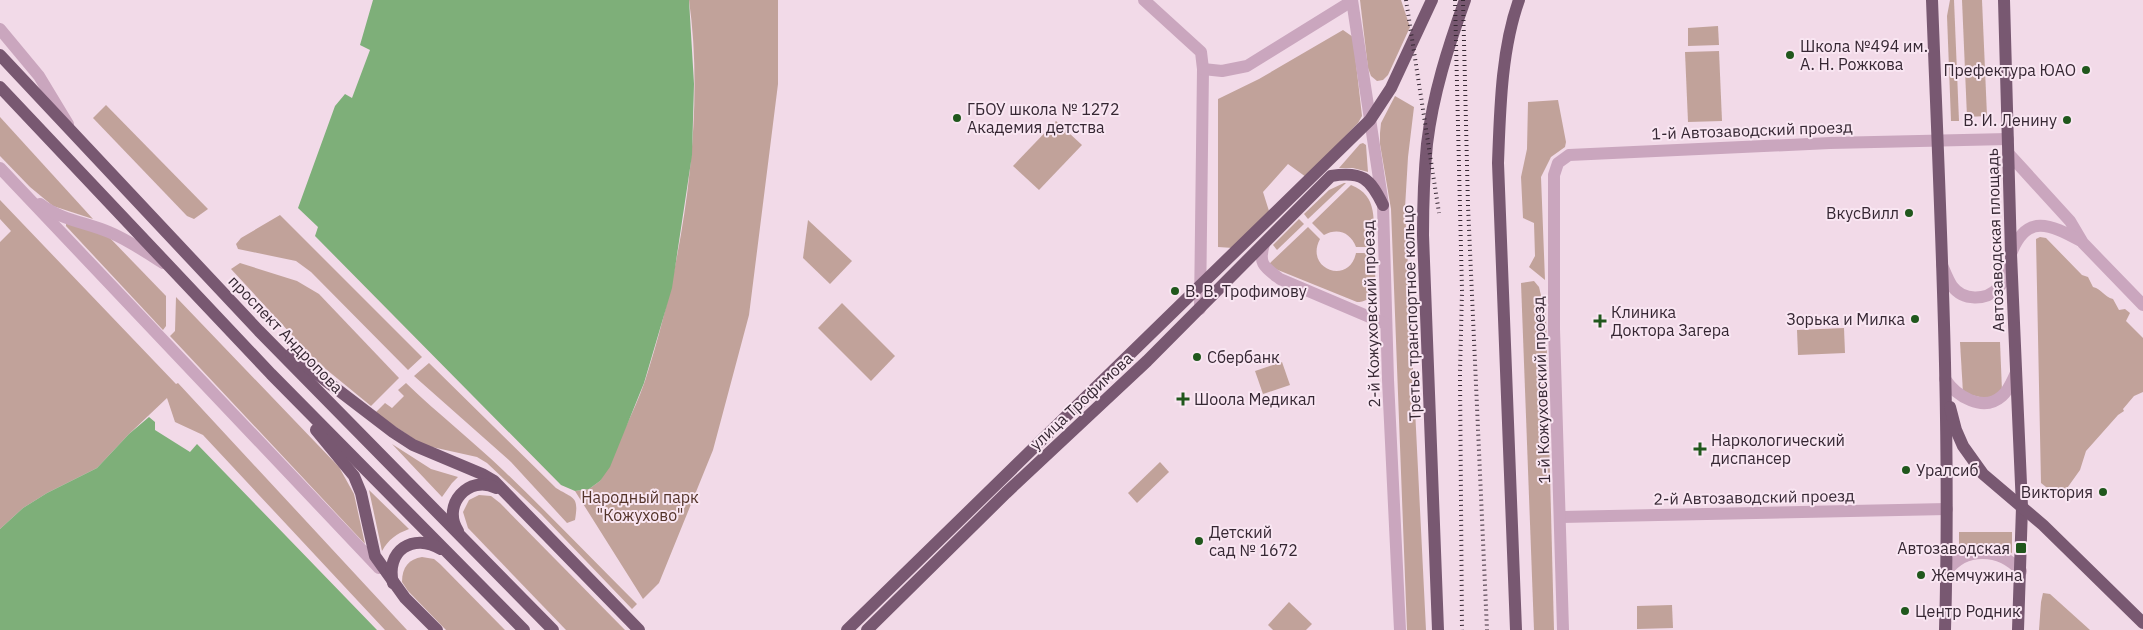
<svg xmlns="http://www.w3.org/2000/svg" width="2143" height="630" viewBox="0 0 2143 630" font-family="'IBM Plex Sans',sans-serif">
	<rect width="100%" height="100%" fill="#f2dae8"/>
	<g fill="#c1a29a">
		<path d="M689 0H778V84L749 315 713 450 659 583 643 599 575 491 589 489 600 481C614 450 634 413 645 381 682 267 706 120 689 0Z"/>
		<path d="M1360 0H1401L1410 27 1388 75 1383 80 1377 81 1371 76 1368 68Z"/>
		<path d="M1950 0H1954L1959 121H1951L1947 16Z"/>
		<path d="M1962 0H1982L1987 116 1967 117Z"/>
		<path d="M1718 26 1719 45 1688 46V28Z"/>
		<path d="M1343 30 1353 37 1362 116 1358 123 1306 177 1288 164 1263 192 1269 211 1233 248 1218 247V99L1259 79Z"/>
		<path d="M1719 51 1722 121 1688 122 1685 52Z"/>
		<path d="M1395 96 1414 107 1408 157 1405 208 1426 630H1407L1391 209 1380 144V133L1381 123Z"/>
		<path d="M1558 100 1566 142 1565 147 1551 157 1541 177 1545 280 1529 267 1535 256 1534 223 1523 218 1521 177 1527 149 1528 102Z"/>
		<path d="M106 105 208 209 194 219 187 216 93 118Z"/>
		<path d="M0 117 93 219 53 206 30 187 0 156Z"/>
		<path d="M1056 121 1082 145 1039 190 1013 166Z"/>
		<path d="M1363 143 1366 145 1368 172 1353 168H1339L1360 144Z"/>
		<path d="M1344 183H1346L1308 219 1304 214 1329 190Z"/>
		<path d="M1351 185C1379 196 1373 221 1374 247H1356C1351 233 1338 227 1324 235L1312 223Z"/>
		<path d="M0 200 176 384 178 383 407 630H385L203 435 175 422 167 398 129 434 97 468 47 493 23 508 0 529V242L11 231 0 219Z"/>
		<path d="M280 215 422 357 408 370 311 272 296 261 238 249 236 244 241 238Z"/>
		<path d="M1299 219 1304 224 1277 250 1273 245Z"/>
		<path d="M808 220 852 261 830 284 803 258Z"/>
		<path d="M66 223 107 235 166 296V326L163 330 66 226Z"/>
		<path d="M1308 227 1320 239C1304 269 1349 286 1356 253H1374C1374 270 1382 302 1357 302L1273 268 1269 264Z"/>
		<path d="M2040 237 2046 238 2082 275 2088 277 2093 287C2102 289 2104 297 2113 299L2119 310 2125 309 2130 313 2126 321 2143 338V392L2134 396 2123 409 2124 411 2118 415 2086 451 2080 470 2060 498 2041 483 2036 239Z"/>
		<path d="M240 263 297 281 319 294 399 378 371 406 316 361 231 269Z"/>
		<path d="M1534 281 1539 287 1546 316 1554 630H1534L1521 283Z"/>
		<path d="M176 297 339 467 354 494 365 544 170 336 175 331Z"/>
		<path d="M842 303 895 356 871 381 818 328Z"/>
		<path d="M1844 328 1845 353 1798 355 1797 330Z"/>
		<path d="M1960 342H2000L2002 391 1988 399 1963 393Z"/>
		<path d="M1282 362 1290 385 1263 394 1255 371Z"/>
		<path d="M429 363 556 488C574 499 579 496 575 520L567 523 511 462 414 376Z"/>
		<path d="M406 383C438 414 473 441 505 472 550 515 593 560 637 604L632 609 541 514 487 463 477 457 423 445 375 413 385 403 392 408 404 396 398 390Z"/>
		<path d="M392 444 431 469 458 477 452 483 442 497Z"/>
		<path d="M1160 462 1169 472 1137 503 1128 493Z"/>
		<path d="M369 490 409 529C396 534 389 539 382 551Z"/>
		<path d="M479 495 491 496 500 503 625 630H566L468 528 463 512 469 500Z"/>
		<path d="M1959 532H2012V553C1993 547 1978 546 1959 553Z"/>
		<path d="M422 557 434 559 440 564 505 630H446L408 591 402 582C402 567 409 559 422 557Z"/>
		<path d="M2043 593 2050 594 2090 630H2039L2041 602Z"/>
		<path d="M1289 602 1312 624 1306 630H1273L1268 625Z"/>
		<path d="M1672 605 1673 628 1637 629V606Z"/>
	</g>
	<g fill="#7eaf79">
		<path d="M373 0H689L694 84 692 155 672 288 644 383 610 467 600 481 589 489 575 491 561 485 315 236 318 227 298 208 335 106 345 94 352 98 370 50 360 45Z"/>
		<path d="M149 417 155 422V430L190 452 197 444 377 630H0V529L23 508 47 493 97 468 129 434Z"/>
	</g>
	<g fill="none" stroke-linecap="round" stroke-linejoin="round">
		<g stroke="#caa6be" stroke-width="12">
			<path d="M1144 0 1201 52 1203 69 1200 309"/>
			<path d="M1352 0 1383 205 1388 380 1400 630"/>
			<path d="M0 29 39 76 68 124"/>
			<path d="M1203 69 1222 71 1247 66 1352 1"/>
			<path d="M2008 153 2070 221 2083 243 2143 305"/>
			<path d="M0 168 379 568"/>
			<path d="M40 204C59 219 87 223 109 232 128 240 146 252 163 263"/>
			<path d="M1264 244C1258 264 1264 267 1280 279L1386 324"/>
			<path d="M2011 254C2026 213 2050 224 2081 241"/>
			<path d="M1942 265C1945 272 1948 280 1952 286 1963 301 1986 301 1998 288 2005 281 2008 273 2011 264"/>
			<path d="M1945 379C1956 396 1983 413 2002 396 2009 390 2012 381 2016 373"/>
			<path d="M1561 517 1947 509"/>
			<path d="M1946 572C1965 546 2000 548 2021 571"/>
			<path d="M1563 630 1554 329V175L1558 163 1569 155 1830 143 2008 139"/>
		</g>
		<g stroke="#785871" stroke-width="12">
			<path d="M1932 0C1940 210 1951 420 1945 630"/>
			<path d="M2004 0 2011 254 2022 507 2018 630"/>
			<path d="M0 55 259 331 553 630"/>
			<path d="M0 87 271 374 524 630"/>
			<path d="M291 354 393 432 413 445 482 474 494 481 639 630"/>
			<path d="M1950 407 1956 430 1963 446 1983 474 2043 525 2143 623"/>
			<path d="M316 430 354 476 361 493 375 556 405 598 437 630"/>
			<path d="M458 531C441 505 469 474 496 488"/>
			<path d="M393 583C385 551 413 532 441 549"/>
			<path d="M847 630 1370 120 1391 88 1432 0"/>
			<path d="M867 630 1006 493 1147 361 1331 176C1362 171 1370 178 1383 205"/>
			<path d="M1438 630 1423 235C1423 204 1424 174 1427 144 1433 94 1448 47 1465 0"/>
			<path d="M1516 630 1498 163C1500 111 1501 50 1519 0"/>
		</g>
		<g stroke="#362733" stroke-width="4" stroke-dasharray="1 4" stroke-linecap="butt">
			<path d="M1406 0 1439 213"/>
			<path d="M1455 0 1462 291 1460 373 1462 630"/>
			<path d="M1463 0 1468 206 1487 630"/>
		</g>
	</g>
	<g fill="#20571c" stroke="#f9e6f2" stroke-width="2">
		<circle cx="1790" cy="55" r="5"/>
		<circle cx="2086" cy="70" r="5"/>
		<circle cx="957" cy="118" r="5"/>
		<circle cx="2067" cy="120" r="5"/>
		<circle cx="1909" cy="213" r="5"/>
		<circle cx="1175" cy="291" r="5"/>
		<circle cx="1915" cy="319" r="5"/>
		<path d="M1597.5 313.5h5v5h5v5h-5v5h-5v-5h-5v-5h5z"/>
		<circle cx="1197" cy="357" r="5"/>
		<path d="M1180.5 391.5h5v5h5v5h-5v5h-5v-5h-5v-5h5z"/>
		<path d="M1697.5 441.5h5v5h5v5h-5v5h-5v-5h-5v-5h5z"/>
		<circle cx="1906" cy="470" r="5"/>
		<circle cx="2103" cy="492" r="5"/>
		<circle cx="1199" cy="541" r="5"/>
		<rect x="2015" y="542" width="12" height="12" rx="2.5"/>
		<circle cx="1921" cy="575" r="5"/>
		<circle cx="1905" cy="611" r="5"/>
	</g>
	<g text-anchor="middle" stroke-width="4" stroke-linejoin="round" paint-order="stroke">
		<g font-size="16" fill="#362733" stroke="#f9e6f2" text-anchor="start">
			<text x="1800" y="52">Школа №494 им.<tspan x="1800" dy="18">А. Н. Рожкова</tspan></text>
			<text x="2076" y="76" text-anchor="end">Префектура ЮАО</text>
			<text x="967" y="115">ГБОУ школа № 1272<tspan x="967" dy="18">Академия детства</tspan></text>
			<text x="2057" y="126" text-anchor="end">В. И. Ленину</text>
			<text x="1899" y="219" text-anchor="end">ВкусВилл</text>
			<text x="1185" y="297">В. В. Трофимову</text>
			<text x="1611" y="318">Клиника<tspan x="1611" dy="18">Доктора Загера</tspan></text>
			<text x="1905" y="325" text-anchor="end">Зорька и Милка</text>
			<text x="1207" y="363">Сбербанк</text>
			<text x="1194" y="405">Шоола Медикал</text>
			<text x="1711" y="446">Наркологический<tspan x="1711" dy="18">диспансер</tspan></text>
			<text x="1916" y="476">Уралсиб</text>
			<text x="2093" y="498" text-anchor="end">Виктория</text>
			<text x="1209" y="538">Детский<tspan x="1209" dy="18">сад № 1672</tspan></text>
			<text x="2010" y="554" text-anchor="end">Автозаводская</text>
			<text x="1931" y="581">Жемчужина</text>
			<text x="1915" y="617">Центр Родник</text>
		</g>
		<g font-size="16" fill="#362733" stroke="#f9e6f2">
			<text transform="translate(1752 130) rotate(-2)" y="6">1-й Автозаводский проезд</text>
			<text transform="translate(1995 240) rotate(-92)" y="6">Автозаводская площадь</text>
			<text transform="translate(1411 313) rotate(-92)" y="6">Третье транспортное кольцо</text>
			<text transform="translate(1371 314) rotate(-92)" y="6">2-й Кожуховский проезд</text>
			<text transform="translate(286 334) rotate(46)" y="6">проспект Андропова</text>
			<text transform="translate(1541 390) rotate(-92)" y="6">1-й Кожуховский проезд</text>
			<text transform="translate(1081 401) rotate(-43)" y="6">улица Трофимова</text>
			<text transform="translate(1754 497) rotate(-1)" y="6">2-й Автозаводский проезд</text>
		</g>
		<g font-size="16" fill="#54342a" stroke="#f9e6f2">
			<text x="640" y="503">Народный парк<tspan x="640" dy="18">"Кожухово"</tspan></text>
		</g>
	</g>
</svg>
